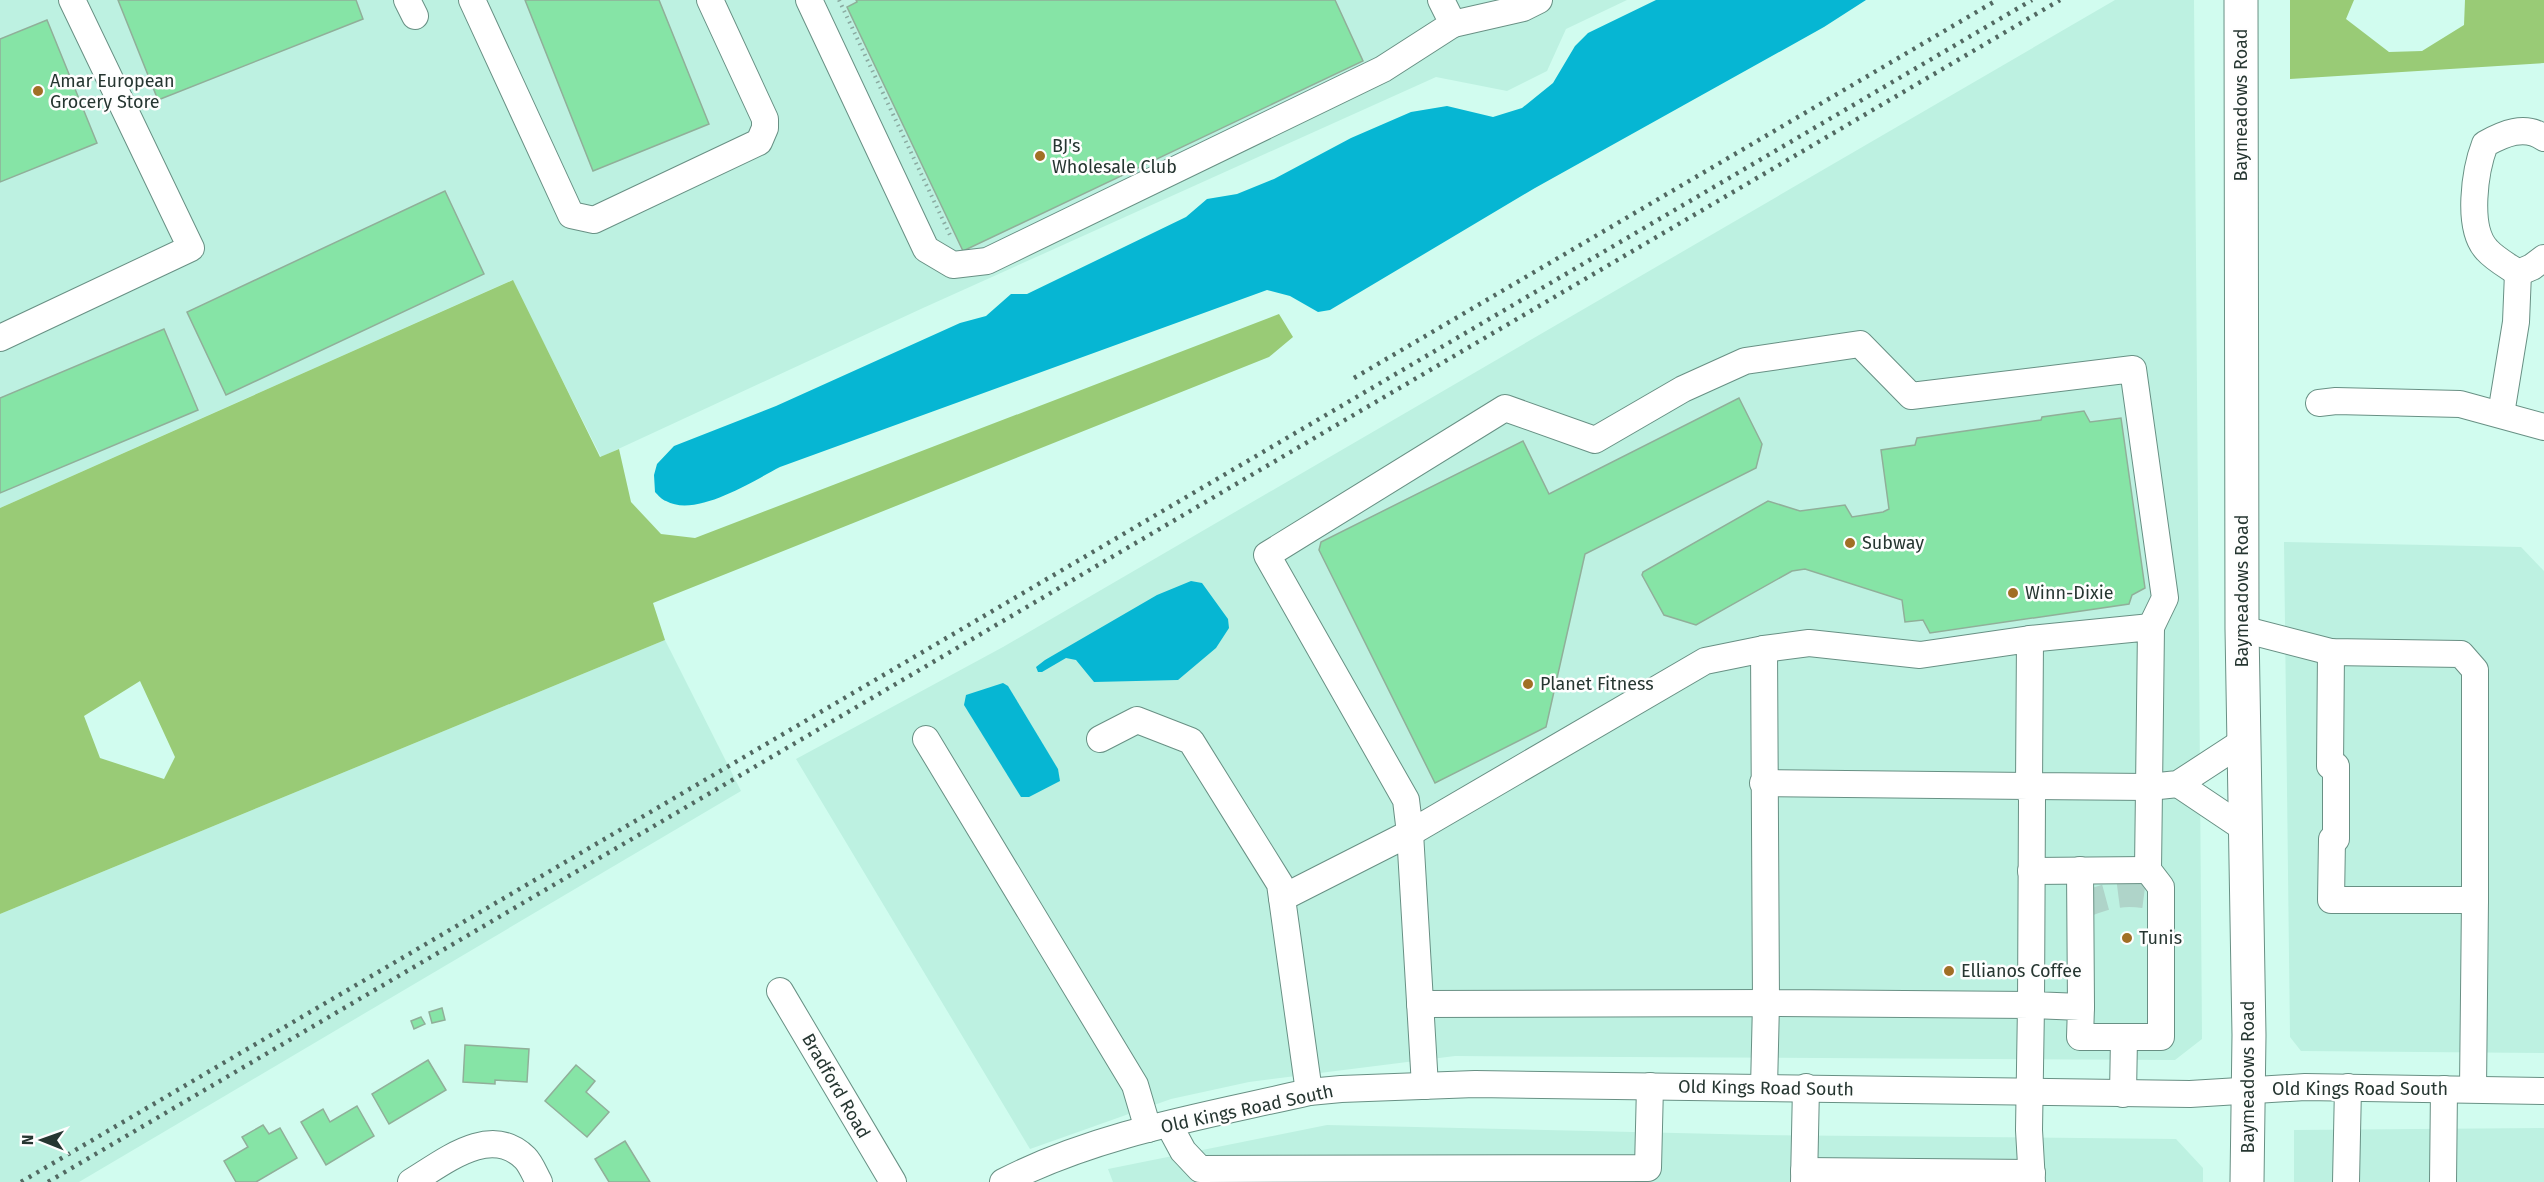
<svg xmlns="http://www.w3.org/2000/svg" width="2544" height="1182" viewBox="0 0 2544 1182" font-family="'Fira Sans',sans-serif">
	<rect width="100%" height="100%" fill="#d1fcef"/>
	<g fill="#bdf1e1">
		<path d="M0 0H1627L1566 29 1547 71 1507 91 1436 77 923 308 601 457 512 280 0 508Z"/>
		<path d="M2115 0H2194L2202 1039 2175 1060 1455 1056 1249 1082 1171 1099 1030 1149 796 759 1003 647Z"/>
		<path d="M2284 542 2521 547 2544 571V1053L2301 1051 2290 1037Z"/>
		<path d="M665 640 741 791 79 1182H0V914Z"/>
		<path d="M1327 1125 1763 1135 2176 1139 2203 1168V1182H1113L1108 1169Z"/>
		<path d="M2544 1128V1182H2294V1130Z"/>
	</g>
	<g fill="#99cb76" fill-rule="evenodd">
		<path d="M2290 0H2354L2346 19 2389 52 2422 51 2464 25 2465 0H2544V63L2290 79Z"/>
		<path d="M513 280 600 457 619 449 631 502 661 534 695 538 1279 314 1293 337 1269 357 653 603 665 640 0 914V508ZM140 681 175 757 164 779 100 758 84 716Z"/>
	</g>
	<g fill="#06b6d3">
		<path d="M1656 0H1866L1824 27 1535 188 1330 310 1318 312 1290 296 1267 290 780 467C753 481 696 518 666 501 662 500 658 495 655 492L654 475 657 464 674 446 776 406 960 323 986 316 1011 294H1027L1186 217 1207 199 1237 194 1274 179 1351 138 1411 112 1447 106 1493 117 1522 108 1553 83 1575 46 1588 33Z"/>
		<path d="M1191 581 1202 583 1228 619 1229 628 1216 648 1178 680 1094 682 1076 660 1066 658 1042 672H1038L1036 667 1045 660 1157 595Z"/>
		<path d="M1003 683 1008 686 1058 769 1060 781 1029 797H1021L964 705 966 695Z"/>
	</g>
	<g fill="#86e4a6" stroke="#90af99" stroke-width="1.5">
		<path d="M118 0H356L363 19 158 100Z"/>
		<path d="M525 0H659L709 124 593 171Z"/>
		<path d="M856 0H1335L1363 61 963 251 847 7 857 2Z"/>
		<path d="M47 20 97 143 0 182V39Z"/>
		<path d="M445 191 484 274 226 395 187 312Z"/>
		<path d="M164 329 198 410 0 493V398Z"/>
		<path d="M1739 398 1762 444 1756 468 1585 554 1546 727 1435 783 1319 550 1321 542 1523 441 1549 494Z"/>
		<path d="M2084 411 2090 422 2121 418 2145 588 2132 595 2129 604 1930 633 1923 620 1905 622 1902 600 1805 569 1792 571 1696 625 1664 615 1642 575 1643 572 1768 501 1800 511 1845 505 1852 517 1883 512 1889 509 1881 450 1915 445 1917 438 2041 420 2042 417Z"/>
		<path d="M442 1008 445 1020 432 1023 429 1012Z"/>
		<path d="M421 1017 425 1024 414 1029 411 1021Z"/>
		<path d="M465 1045 529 1049 527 1082 495 1080V1084L463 1082Z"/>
		<path d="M428 1060 446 1090 389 1124 372 1094Z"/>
		<path d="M576 1065 595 1081 586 1092 609 1112 587 1137 545 1101Z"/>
		<path d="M357 1106 374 1136 326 1165 301 1122 323 1109 330 1122Z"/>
		<path d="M263 1125 269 1134 280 1128 297 1158 256 1182H236L224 1161 248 1147 242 1137Z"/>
		<path d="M625 1141 650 1182H609L595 1159Z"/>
	</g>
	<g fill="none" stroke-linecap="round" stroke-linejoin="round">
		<path stroke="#afd4c9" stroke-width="26" stroke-dasharray="26 13" stroke-linecap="butt" d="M2081 906C2113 893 2127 891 2161 898"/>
		<defs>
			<g id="minor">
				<path d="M407 0 415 16"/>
				<path d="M472 0 571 215 594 220 759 142 765 128V119L710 0"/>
				<path d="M809 0 926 249 953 265 987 261 1383 69 1453 24 1441 0"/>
				<path d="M1453 24 1523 8 1539 0"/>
				<path d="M2518 273C2508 266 2495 259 2487 250 2466 228 2475 170 2485 144 2503 134 2525 124 2544 138"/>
				<path d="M2518 273 2532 267 2544 258"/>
				<path d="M0 338 191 248 72 0"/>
				<path d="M2319 403 2336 401 2460 404 2544 427"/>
				<path d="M2501 414 2516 322 2518 273"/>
				<path d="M2242 629 2331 652 2461 654 2475 670V900H2331L2332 839"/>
				<path d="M1764 649 1809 643 1920 655 2030 639 2029 786 2149 787 2178 784 2244 741"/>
				<path d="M926 739 1135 1085 1148 1129"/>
				<path d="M1100 739 1137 720 1191 741 1280 884 1309 1092"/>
				<path d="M2330 766 2331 652"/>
				<path d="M2336 766V839"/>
				<path d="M1763 783 2029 786 2032 799 2031 1005 2081 1007 2080 1037H2161V887L2148 870 2151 627 2030 639"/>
				<path d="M2178 784 2245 829"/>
				<path d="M2080 870 2081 1007"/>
				<path d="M2031 871 2148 870"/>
				<path d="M1282 898 1410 833 1425 1086"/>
				<path d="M780 991 893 1182"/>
				<path d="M1420 1004 1766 1003 1764 1088"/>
				<path d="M2473 1089 2475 900"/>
				<path d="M2123 1094 2124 1038"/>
				<path d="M1169 1125 1183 1151 1200 1169 1648 1168 1650 1086"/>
				<path d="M1804 1171 2032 1173"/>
				<path d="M411 1182C443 1163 490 1123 525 1158 531 1164 535 1175 539 1182"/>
				<path d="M1003 1182C1098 1133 1205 1116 1309 1092L1341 1089 1475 1084 2190 1094 2305 1087 2544 1091"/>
				<path d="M1804 1182 1806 1087"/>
				<path d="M2032 1182 2029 1130 2031 1005 1766 1003 1764 649 1705 661 1410 833 1406 800 1267 555 1505 408 1595 440 1683 389 1745 361 1860 344 1911 396 2133 369 2165 598 2151 627"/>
				<path d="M2346 1182 2348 1087"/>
				<path d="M2443 1182 2444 1089"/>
			</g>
			<path id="major" d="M2241 0 2242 629 2249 1035 2247 1182"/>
		</defs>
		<use href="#minor" stroke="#689084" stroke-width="28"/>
		<use href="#major" stroke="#689084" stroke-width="35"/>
		<path stroke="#8aaaa0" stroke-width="4" stroke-dasharray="1.5 4.5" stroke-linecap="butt" d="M839 0 950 235"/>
		<use href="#minor" stroke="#fff" stroke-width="26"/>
		<use href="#major" stroke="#fff" stroke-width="33"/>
		<g stroke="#526962" stroke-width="4.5" stroke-dasharray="3 6" stroke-linecap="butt">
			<path d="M1354 378 1997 0"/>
			<path d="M21 1182 2032 0"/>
			<path d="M48 1182 2060 0"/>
		</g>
	</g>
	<g fill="#a16f25" stroke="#fefefe" stroke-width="2">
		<circle cx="38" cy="91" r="6"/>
		<circle cx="1040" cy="156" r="6"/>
		<circle cx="1850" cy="543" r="6"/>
		<circle cx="2013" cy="593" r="6"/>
		<circle cx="1528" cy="684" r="6"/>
		<circle cx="2127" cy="938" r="6"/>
		<circle cx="1949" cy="971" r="6"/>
	</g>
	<g text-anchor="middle" stroke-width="5" stroke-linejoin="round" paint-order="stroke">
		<g font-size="18" fill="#263631" stroke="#fefefe" text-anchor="start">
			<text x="50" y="87">Amar European<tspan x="50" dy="21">Grocery Store</tspan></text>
			<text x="1052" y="152">BJ's<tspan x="1052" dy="21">Wholesale Club</tspan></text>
			<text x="1862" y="549">Subway</text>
			<text x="2025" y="599">Winn-Dixie</text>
			<text x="1540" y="690">Planet Fitness</text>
			<text x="2139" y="944">Tunis</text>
			<text x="1961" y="977">Ellianos Coffee</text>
		</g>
		<g font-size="18" fill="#263631" stroke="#fefefe">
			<text transform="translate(2241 105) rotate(-90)" y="6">Baymeadows Road</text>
			<text transform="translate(2242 591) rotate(-90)" y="6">Baymeadows Road</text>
			<text transform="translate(2248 1077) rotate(-90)" y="6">Baymeadows Road</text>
			<text transform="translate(836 1086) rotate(60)" y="6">Bradford Road</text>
			<text transform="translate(1766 1088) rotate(1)" y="6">Old Kings Road South</text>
			<text x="2360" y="1095">Old Kings Road South</text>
			<text transform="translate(1247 1109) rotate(-12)" y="6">Old Kings Road South</text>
		</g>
	</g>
	<g transform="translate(42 1140) rotate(271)" stroke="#fefefe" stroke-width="4.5" paint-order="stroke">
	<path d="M0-4.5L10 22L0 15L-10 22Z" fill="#263631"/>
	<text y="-9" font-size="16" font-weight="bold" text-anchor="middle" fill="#263631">N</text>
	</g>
</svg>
